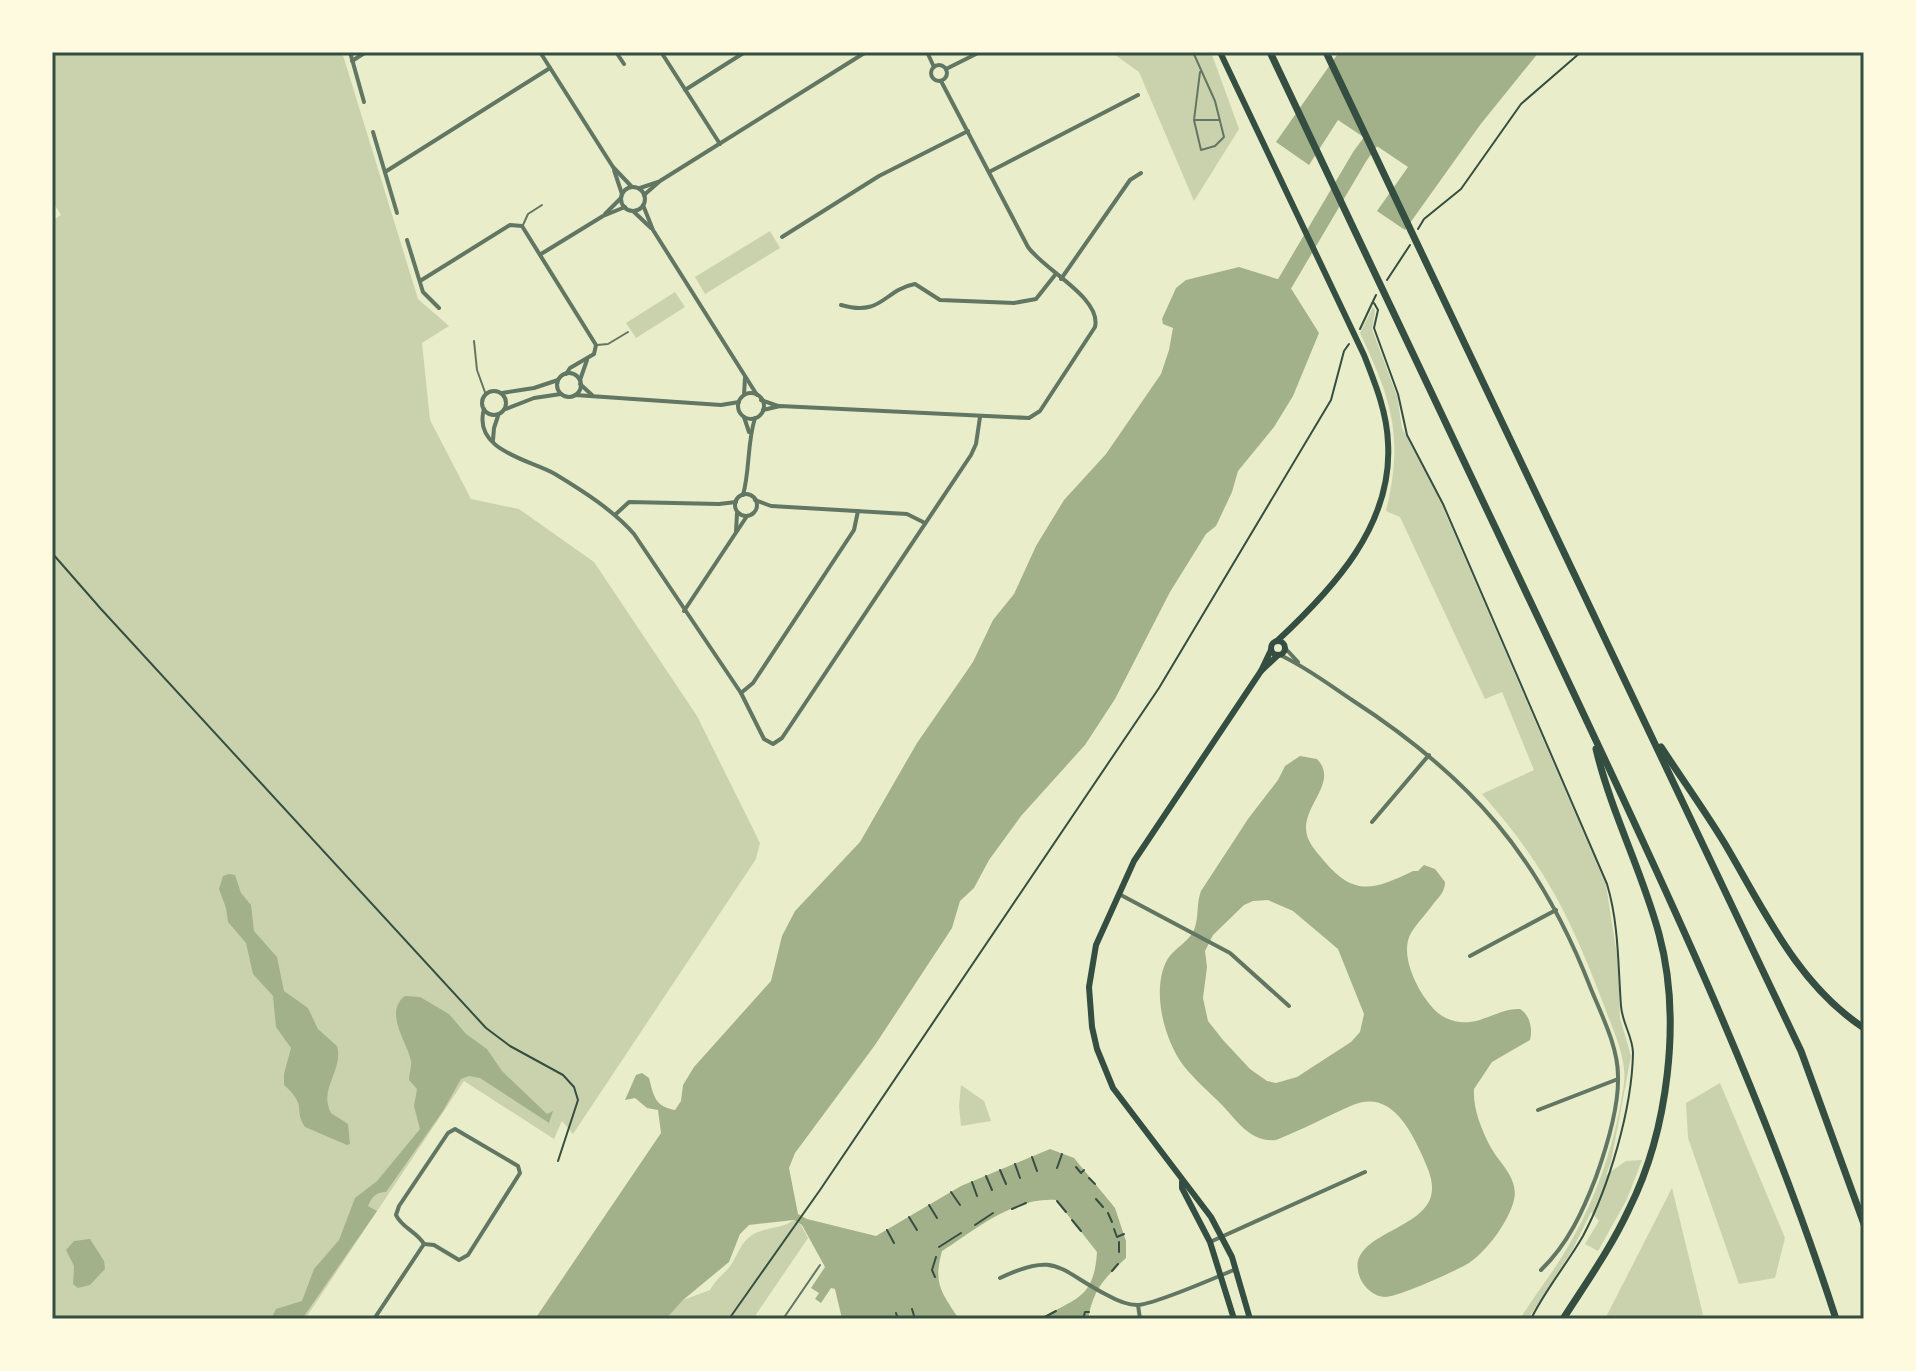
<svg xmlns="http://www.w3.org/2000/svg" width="1916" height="1371" viewBox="0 0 1916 1371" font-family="Raleway,sans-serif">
	<rect width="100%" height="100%" fill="#e9edc9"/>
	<g fill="#cad2ad">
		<path d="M52 52H342L418 299 449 326 422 343 430 420 471 499 519 509 594 562 697 716 760 843 756 859 573 1134 562 1121 554 1139 464 1081 305 1319H52V221L61 215 52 201Z"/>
		<path d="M1111 52H1211L1239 129 1194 201 1139 72Z"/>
		<path d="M770 231 780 248 705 294 695 277Z"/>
		<path d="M675 292 685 307 636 338 626 323Z"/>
		<path d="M1373 307 1375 311 1372 329 1397 396 1402 428 1438 496 1606 885 1618 962 1620 1018 1631 1056 1611 1162 1606 1175 1626 1161 1642 1160 1627 1199 1598 1251 1585 1244 1599 1221 1591 1212 1573 1249 1528 1319H1520C1536 1293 1555 1270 1570 1243 1597 1197 1617 1137 1624 1083 1627 1057 1613 1031 1605 1008 1572 920 1545 865 1482 794L1534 770 1502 692 1485 699 1400 517 1386 511C1404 436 1392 401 1360 333Z"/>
		<path d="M1720 1083 1785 1238 1775 1278 1739 1284 1688 1138 1686 1103Z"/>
		<path d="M961 1085 984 1101 991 1121 961 1126 959 1106Z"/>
		<path d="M1672 1188 1703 1315 1687 1319H1605Z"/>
		<path d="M794 1220 801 1225 808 1238 753 1319H666L683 1300 710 1290C715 1281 719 1278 726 1271 739 1258 738 1240 758 1232 770 1227 783 1228 794 1220Z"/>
	</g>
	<g fill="#a3b18a" fill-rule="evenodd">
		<path d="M1339 52H1539L1480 125 1405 230 1377 211 1408 167 1338 120 1309 165 1276 142Z"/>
		<path d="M1239 267 1287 282 1319 333 1293 396 1274 427 1238 471 1232 492 1216 526 1206 534 1170 592 1115 699 1085 745 1021 816 989 860 974 888 960 901 952 928 875 1045 795 1153 789 1168 798 1214 807 1219 876 1236 961 1186 1050 1149 1074 1158 1115 1208 1126 1241V1258C1104 1279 1094 1288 1088 1319H1039C1076 1298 1094 1299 1097 1252L1056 1200C1014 1197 976 1229 942 1251 933 1283 941 1292 959 1319H842L835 1289 831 1288 821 1303 815 1299 819 1293 811 1288 825 1267 802 1225 794 1220 749 1225 740 1234 729 1262 683 1300 666 1319H535L661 1133 658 1110 647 1108 635 1098 625 1100 636 1075 642 1073 649 1078C654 1097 655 1106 675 1110L681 1101 683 1085 694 1067 771 981 782 936 795 911 860 842 917 743 973 662 993 620 1014 594 1036 546 1064 500 1106 454 1161 374 1169 350 1173 328 1163 324 1162 319 1176 288 1186 280Z"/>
		<path d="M1300 756 1317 759C1338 781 1306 803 1306 828 1306 839 1313 848 1320 856 1352 896 1370 892 1413 871H1418L1424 865 1435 869 1445 882C1445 891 1440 896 1434 903 1427 913 1417 923 1411 933 1400 952 1414 982 1425 998 1434 1011 1443 1020 1460 1022 1481 1025 1499 1008 1520 1009 1530 1015 1533 1029 1530 1040L1492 1062 1474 1089C1473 1109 1481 1128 1490 1146 1499 1163 1519 1178 1514 1200 1509 1221 1487 1251 1469 1263 1456 1271 1398 1297 1385 1297 1375 1297 1365 1288 1361 1280 1340 1235 1422 1232 1431 1196 1435 1182 1427 1167 1422 1155 1409 1127 1390 1090 1353 1105 1327 1116 1302 1130 1276 1140 1251 1143 1237 1121 1222 1105 1209 1092 1194 1079 1183 1065 1164 1039 1151 990 1167 960 1175 947 1191 941 1195 927 1199 915 1196 905 1201 891L1248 819 1278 780 1285 766ZM1268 900 1293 911 1338 949 1364 1014 1360 1032 1351 1042 1297 1077 1276 1083 1267 1081 1250 1069 1223 1040 1208 1021 1203 998 1207 967 1205 951 1213 935 1244 905 1253 901Z"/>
		<path d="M229 874 235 875 241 893 251 905 254 931 277 957 284 991 308 1008 318 1029 337 1046C344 1071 318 1088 331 1113L348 1124 350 1144 347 1145 305 1127C293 1109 308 1106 284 1085V1074L291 1048 276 1027 273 996 253 974 246 943 228 922 226 908 219 889 223 876Z"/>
		<path d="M405 996 420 997 449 1014 466 1034 487 1049 502 1071 547 1114 553 1111 549 1123 480 1078 469 1076 461 1079 443 1111 386 1192C376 1192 372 1197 368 1206L377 1211 302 1319H271L276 1309 302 1301 314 1269 339 1240 355 1198 377 1181 420 1129 414 1106 417 1089 409 1080C409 1073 412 1066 411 1061 408 1044 383 1012 405 996Z"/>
		<path d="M90 1239 104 1261 105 1269 90 1285 78 1288 73 1284 74 1266 66 1250 74 1241Z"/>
	</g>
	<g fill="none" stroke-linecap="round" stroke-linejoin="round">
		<path stroke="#a3b18a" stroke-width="16" d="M1275 300 1360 156 1380 129"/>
		<g stroke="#344e41" stroke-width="2">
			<path d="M1418 229 1424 219 1461 189 1521 104 1581 52"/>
			<path d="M1387 280 1410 245"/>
			<path d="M1374 303 1378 310 1374 328 1398 394 1407 435 1443 504 1607 884C1619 924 1618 966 1621 1006 1622 1023 1633 1037 1633 1053 1632 1109 1609 1187 1583 1236 1567 1264 1545 1290 1531 1319"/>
			<path d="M1360 329 1376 295"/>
			<path d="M52 553 101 609 486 1028 510 1046 563 1075 574 1087 578 1100 558 1161"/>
			<path d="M1032 1157 1037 1171"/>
			<path d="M1015 1164 1020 1178"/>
			<path d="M1076 1167 1081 1173 1084 1170"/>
			<path d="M1057 1168 1062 1154"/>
			<path d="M1000 1170 1006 1184"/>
			<path d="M986 1176 992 1190"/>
			<path d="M1089 1178 1095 1184"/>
			<path d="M972 1182 977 1196"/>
			<path d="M951 1192 960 1205"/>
			<path d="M1096 1199 1103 1207"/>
			<path d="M1057 1201 1066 1212"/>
			<path d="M929 1205 937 1218"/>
			<path d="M1012 1209 1026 1203"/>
			<path d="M1108 1213 1112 1222"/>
			<path d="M909 1217 917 1230"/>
			<path d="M1072 1220 1081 1231"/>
			<path d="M975 1225 993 1213"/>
			<path d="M1114 1229 1117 1237 1124 1234"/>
			<path d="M887 1230 894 1243"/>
			<path d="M939 1247 961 1233"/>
			<path d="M1119 1252V1242"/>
			<path d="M1112 1271 1118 1264"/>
			<path d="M935 1277 932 1270 936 1257"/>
			<path d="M912 1309 915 1319"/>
			<path d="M896 1313 898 1319"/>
			<path d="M881 1317V1319"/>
			<path d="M1043 1318 1056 1311"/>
			<path d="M729 1319 820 1190 1159 688 1331 400 1344 351 1349 344"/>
			<path d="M1083 1319 1085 1312H1089"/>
		</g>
		<g stroke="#617663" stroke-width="2">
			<path d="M1193 52 1215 101 1224 137 1215 146 1201 150 1194 120 1200 72"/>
			<path d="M1194 120H1219"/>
			<path d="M523 225 528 214 542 205"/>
			<path d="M474 341 477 370 486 395"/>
			<path d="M597 345 608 344 628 332"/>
			<path d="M783 1319 820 1265"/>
		</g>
		<g stroke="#617663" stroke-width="4">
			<path d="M350 52 364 102"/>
			<path d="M540 52 613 167 632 187"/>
			<path d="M616 52 624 64"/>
			<path d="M927 52 934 67"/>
			<path d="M663 55 720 144"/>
			<path d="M352 61 366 52"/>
			<circle cx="939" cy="73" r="8"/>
			<path d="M946 69 980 52"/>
			<path d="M685 90 745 52"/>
			<path d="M373 132 397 213"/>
			<path d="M614 170 622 194"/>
			<path d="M385 172 550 68"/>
			<path d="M989 172 1138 95"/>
			<circle cx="633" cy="199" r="12"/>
			<path d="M640 188 658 182"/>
			<path d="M644 195 660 181 866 52"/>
			<path d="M643 205 653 230 757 395"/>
			<path d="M633 211 651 228"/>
			<path d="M605 214 621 198"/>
			<path d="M782 237 879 176 968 131"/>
			<path d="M407 240 423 292 439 308"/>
			<path d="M541 254 603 216 625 207"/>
			<path d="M1061 279 1130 180 1141 173"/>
			<path d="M420 281 510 225 522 226 596 345 594 354 570 368 566 374"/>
			<path d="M841 305C883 317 883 290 915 284L940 300 1014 303 1036 299 1055 275"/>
			<circle cx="569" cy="385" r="12"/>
			<path d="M580 380 587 360"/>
			<path d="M580 384 592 395"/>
			<circle cx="494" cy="403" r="12"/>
			<path d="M502 393 534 388 558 380"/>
			<circle cx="751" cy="406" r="13"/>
			<path d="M575 395 721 405 739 402"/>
			<path d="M744 395 745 378"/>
			<path d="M761 400 778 406"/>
			<path d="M484 409C472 451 531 460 555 474 583 491 613 510 634 534L741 693 764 739 773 744 782 738 971 455 976 444 980 417"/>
			<path d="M506 409 534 398 561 394"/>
			<path d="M763 410 780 406 1029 418 1040 411 1095 327C1102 298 1044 270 1028 247L941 81"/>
			<path d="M744 417 749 432"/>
			<path d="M493 440 494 428 498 416"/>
			<circle cx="746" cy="505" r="11"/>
			<path d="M743 495C750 470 747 443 755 418"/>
			<path d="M755 500 771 506 907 514 925 523"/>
			<path d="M616 514 629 502 719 504 736 502"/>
			<path d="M736 532 737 513"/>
			<path d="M684 611 747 516"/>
			<path d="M1285 648 1298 662"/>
			<path d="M1280 655C1306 667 1328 684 1352 700 1471 777 1540 857 1591 989 1602 1016 1618 1047 1618 1076 1619 1106 1606 1149 1596 1177 1583 1211 1568 1244 1541 1270"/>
			<path d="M741 693 753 683 854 530 858 511"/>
			<path d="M1372 822 1429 755"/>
			<path d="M1119 894 1230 953 1289 1006"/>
			<path d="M1470 956 1556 910"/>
			<path d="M1538 1110 1618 1079"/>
			<path d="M455 1129 518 1166 520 1173 468 1255 459 1260 434 1245 424 1244C417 1232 401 1227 396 1215L399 1206 448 1133Z"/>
			<path d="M1210 1242 1365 1172"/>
			<path d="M1000 1278C1057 1251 1057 1269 1107 1295 1116 1300 1126 1305 1137 1305 1153 1305 1217 1277 1236 1269"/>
			<path d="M1138 1305 1140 1319"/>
			<path d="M374 1319 424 1244"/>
		</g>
		<g stroke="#344e41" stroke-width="6">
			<path d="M1220 52 1364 355C1375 383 1387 412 1388 443 1393 525 1333 589 1277 641"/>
			<circle cx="1278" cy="648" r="7"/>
			<path d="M1261 671 1278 655"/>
			<path d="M1182 1182V1188L1210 1242 1234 1319"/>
			<path d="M1250 1319 1232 1257 1211 1217 1113 1088 1097 1049 1092 1027 1089 987 1096 945 1134 861 1261 671 1271 650"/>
		</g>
		<g stroke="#344e41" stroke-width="7">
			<path d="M1270 52C1364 249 1457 447 1551 645 1655 865 1761 1087 1836 1319"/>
			<path d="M1326 52 1801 1051 1864 1224"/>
			<path d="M1661 747C1682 779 1705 811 1725 844 1764 910 1798 985 1864 1028"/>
			<path d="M1563 1319C1586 1283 1611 1248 1629 1209 1668 1131 1682 1019 1659 934 1642 871 1611 812 1596 749"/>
		</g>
	</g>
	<rect width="1916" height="1371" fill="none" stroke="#fefae0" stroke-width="108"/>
	<rect x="54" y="54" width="1808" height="1263" fill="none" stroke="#344e41" stroke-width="3"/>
</svg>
